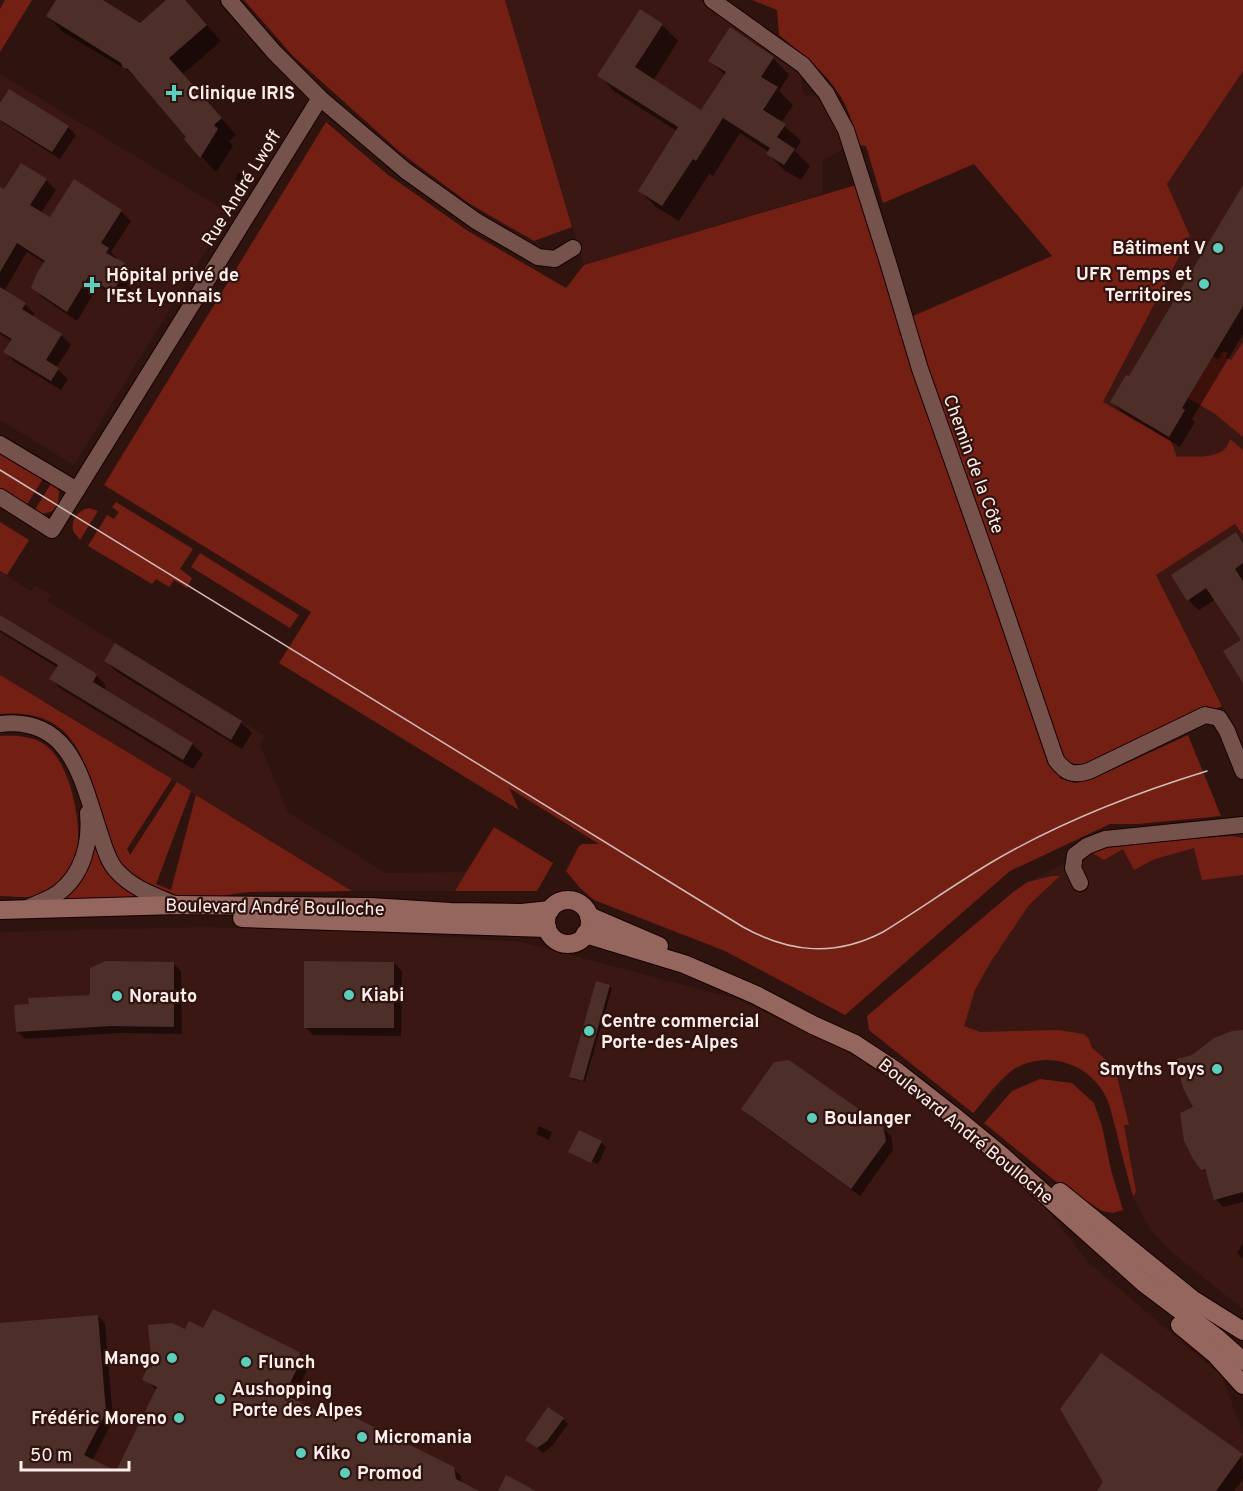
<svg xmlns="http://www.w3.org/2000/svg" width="1243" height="1491" viewBox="0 0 1243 1491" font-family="Overpass,sans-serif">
	<rect width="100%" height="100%" fill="#2f130f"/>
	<g fill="#3a1712">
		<path d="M505 0H699L793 62 806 74 801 82 805 97 817 95 844 137 843 149 822 161V194L584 265Z"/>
		<path d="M1243 71V744L1155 575 1235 524 1103 402 1190 236 1167 184Z"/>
		<path d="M0 74 229 213 74 465 0 420Z"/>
		<path d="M0 571 31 591 35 585 51 595 48 601 265 736 260 745 288 812 386 873 465 872 494 827 553 863 535 891H352L45 701 0 695Z"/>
		<path d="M1243 833V1309L1169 1250 1148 1226 1133 1196 1108 1100 1098 1083 1089 1074 1077 1066 1063 1061 1046 1060 1027 1063 1013 1070 973 1113 869 1030 867 1016 1013 892 1028 882 1092 850Z"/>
		<path d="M202 927 356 931 522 942 737 999 839 1047 888 1077 1043 1204 1087 1261 1222 1376 1243 1434V1491H0V932Z"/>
	</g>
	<g fill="#741f14">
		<path d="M5 0H32L0 52V9Z"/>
		<path d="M244 0H505L572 227 534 241 470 204 401 153 293 56Z"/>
		<path d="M752 0H1243V71L1167 184 1190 236 1103 402 1171 441 1177 457C1196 455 1224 462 1230 439L1243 450V535L1235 524 1156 575 1222 706 1089 771H1065L1059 778 1075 783 1090 780 1188 735 1221 816 1138 824H1110L1010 871 845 1015 725 951 594 900 580 888 566 871 579 846 582 844H599L509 788 519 810 279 663 311 612 104 485 326 122 387 174 468 231 566 288 584 265 863 183 906 319 1052 256 974 164 883 203 866 146 859 145C854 130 850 112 841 97 826 72 801 53 779 35L777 10Z"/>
		<path d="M1243 342V437L1215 414 1185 396 1190 395 1213 356 1218 359 1223 351 1228 353 1226 358 1231 360Z"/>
		<path d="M0 451 44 477 26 506 0 490Z"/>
		<path d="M52 482 59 491 58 505C53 513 43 516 34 511Z"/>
		<path d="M116 502 193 549 180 569 192 578 187 588 174 580 169 587 156 579 152 584 88 546 107 515 114 519 119 512 112 507Z"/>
		<path d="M89 508 98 511 80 540 73 531C71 519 77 511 89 508Z"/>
		<path d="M0 522 29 540 7 575 0 571Z"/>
		<path d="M200 553 299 615 290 628 191 567Z"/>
		<path d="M0 675 172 779 127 849 130 855 177 782 191 791 156 884 171 890 196 795 352 891C319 892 285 891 252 892 241 892 231 895 220 896 197 897 165 898 144 886 76 847 119 703 0 714Z"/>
		<path d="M0 736C17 735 35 736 48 747 71 766 86 834 74 861 68 875 51 890 37 895 27 899 11 896 0 896Z"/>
		<path d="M494 827 553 863 537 891H455Z"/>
		<path d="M1232 836 1243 838V875L1202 880 1194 848 1155 859 1134 870 1123 849 1104 860 1091 852 1092 850 1130 843Z"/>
		<path d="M98 847 133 893 135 900 56 902 94 848Z"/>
		<path d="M1052 876H1060L1029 905 990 963 975 990 964 1026 980 1032 1058 1030 1084 1034 1089 1039 1092 1048 1110 1063 1107 1067 1116 1073 1129 1125H1124L1136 1192 1133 1196C1127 1174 1121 1152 1116 1130 1113 1120 1111 1108 1107 1099 1091 1064 1048 1049 1014 1069 998 1079 986 1099 973 1113L869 1030 867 1016 1013 892 1028 882Z"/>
		<path d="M1040 1079 1072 1083 1094 1103 1102 1126 1111 1170 1123 1210 1113 1213 1102 1211 1054 1180 984 1123 1012 1091Z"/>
	</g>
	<g fill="#0007">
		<path d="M58 0H100L140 25 169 0H184L192 8 221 41 183 74 236 135 229 141 233 146 216 172 186 139 189 137 142 84 128 71 63 32 48 16Z"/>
		<path d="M662 25 678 41 653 81 702 112 725 75 710 61 730 29 773 58 789 75 779 91 793 105 781 123 801 141 795 151 810 166 801 180 784 170 768 154 769 152 740 133 713 176 709 174 679 221 656 207 639 190 677 131 615 92 599 76Z"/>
		<path d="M0 106 68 127 76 135 60 159 3 123 0 120Z"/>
		<path d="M240 172 250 179 245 186 235 179Z"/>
		<path d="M46 180 56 190 41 213 50 219 121 211 131 221 111 252 118 259 117 261 134 274 127 285 131 289 123 301 98 286 77 321 43 298 33 288 45 263 27 252 4 291 25 304 35 314 33 317 61 335 71 345 56 368 68 379 61 390 15 362 5 352 12 341 0 334V189L5 191Z"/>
		<path d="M1243 188V334L1192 419 1195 422 1180 447 1122 412 1112 402 1129 378Z"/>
		<path d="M1236 534 1243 541V680V640L1216 599 1199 610 1188 600Z"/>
		<path d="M0 617 96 675 106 686 104 690 192 744 203 754 193 769 61 689 51 679 58 668 0 632Z"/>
		<path d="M106 661 241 722 252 733 242 749 117 672Z"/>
		<path d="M173 963 181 971 182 1034 119 1033 25 1039 17 1031 92 996Z"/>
		<path d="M394 963 402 971 401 1036 313 1035 305 1027Z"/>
		<path d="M609 986 612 988 585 1082 572 1079 570 1077Z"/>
		<path d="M1243 1031V1202L1223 1207 1216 1199 1209 1176 1203 1169 1195 1107 1193 1056Z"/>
		<path d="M743 1109 882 1127 891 1136 893 1150 860 1196 751 1117Z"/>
		<path d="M539 1126 552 1132 549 1140 536 1134Z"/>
		<path d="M601 1142 606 1147 598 1164 573 1153V1155L570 1151Z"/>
		<path d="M1243 1243V1259L1237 1253Z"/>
		<path d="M98 1316 105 1323 113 1420 92 1461 116 1473 157 1390 144 1379 154 1371 186 1330H204L298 1353 306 1361 308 1368 293 1400 319 1413 453 1468 461 1476 462 1484 476 1491H0V1324Z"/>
		<path d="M563 1419 568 1424 552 1446 543 1453 527 1440Z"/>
		<path d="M1242 1455 1243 1479 1234 1491H1098L1105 1482Z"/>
	</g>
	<g fill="#4d2e29">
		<path d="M56 0H103L140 23 166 0H185L207 25 169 58 222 118 214 125 218 129 200 158 184 139 186 137 128 69 123 68 121 63 46 16Z"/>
		<path d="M640 9 663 24 635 67 701 110 726 72 708 61 730 27 774 57 761 77 778 87 763 110 786 124 777 137 795 149 784 165 766 154 770 148 723 118 696 161 693 159 662 206 638 191 678 127 597 76Z"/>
		<path d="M9 89 69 126 52 152 0 120V103Z"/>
		<path d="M21 163 47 179 30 205 50 217 74 179 122 210 101 243 109 248 106 253 125 263 117 275 122 278 112 292 88 277 67 312 31 288 37 273 45 261 17 243 0 272V187L4 189Z"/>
		<path d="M1243 185V306L1182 408 1185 410 1169 437 1110 402 1126 375 1129 376Z"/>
		<path d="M0 287 26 303 22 309 62 334 46 360 59 368 51 381 3 352 12 339 0 332Z"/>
		<path d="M1236 532 1243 543V563L1235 569 1243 581V683L1223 651 1241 640 1206 588 1187 601 1171 575Z"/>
		<path d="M0 615 97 674 93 682 193 743 183 760 49 679 58 665 0 630Z"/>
		<path d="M115 643 242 721 231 740 104 661Z"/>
		<path d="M105 961 174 962V1027L111 1026 16 1032 14 1005 29 1004 28 998 90 995V968Z"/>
		<path d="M304 961 394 962V1028H304Z"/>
		<path d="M596 981 610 985 583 1081 569 1077Z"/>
		<path d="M1243 1030V1192L1214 1200 1205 1169 1201 1170 1193 1159 1184 1141 1180 1113 1193 1107 1183 1088 1176 1059 1192 1055 1214 1038 1232 1031Z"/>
		<path d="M789 1060 883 1126 886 1141 851 1189 741 1109 774 1062Z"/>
		<path d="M579 1130 602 1141 591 1163 568 1152Z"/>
		<path d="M213 1309 299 1352 301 1360 285 1394 319 1412 334 1407 454 1467 456 1479 479 1491H0V1323L98 1315 106 1412 84 1455 116 1471 157 1387 142 1380 148 1366 152 1368 148 1325 172 1323 185 1329 189 1321 203 1328Z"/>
		<path d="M1101 1353 1243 1454 1216 1491H1097L1103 1482 1060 1409Z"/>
		<path d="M548 1407 564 1418 547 1441 537 1448 525 1440Z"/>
		<path d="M506 1475 536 1491H498Z"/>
	</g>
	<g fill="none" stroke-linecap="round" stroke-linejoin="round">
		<defs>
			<g id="street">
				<path d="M229 0 274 52 320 98 406 171 476 221 538 257 555 259 573 248"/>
				<path d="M712 0 803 65 826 93 846 130 887 259 920 369 995 581 1056 760C1066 773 1073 776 1089 771L1205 715 1219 718 1227 731 1243 771"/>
				<path d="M0 444 77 490"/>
				<path d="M0 497 52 530 320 98"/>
				<path d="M0 724C72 716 82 781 100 834 104 846 108 862 117 871 133 889 156 896 177 905"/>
				<path d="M1080 883 1073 868 1075 855 1087 846 1105 839 1243 825"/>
				<path d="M24 910C35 904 48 900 58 893 83 875 91 842 88 813"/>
			</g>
			<g id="secondary">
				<circle cx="568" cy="922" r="22"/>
				<path d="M0 910 178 905 370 907 451 912 522 913 550 910"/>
				<path d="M589 916 659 946"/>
				<path d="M242 918 547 928"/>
				<path d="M585 934 684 964 756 995 813 1025 855 1044 896 1071 951 1114 1002 1156 1144 1283 1217 1338 1243 1361"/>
				<path d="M1060 1192 1192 1299 1243 1331"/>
				<path d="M1180 1325 1215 1354 1243 1385"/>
			</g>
		</defs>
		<use href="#street" stroke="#160100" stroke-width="18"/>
		<use href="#secondary" stroke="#160100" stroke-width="20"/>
		<use href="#street" stroke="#75534c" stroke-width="16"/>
		<use href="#secondary" stroke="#95665d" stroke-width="18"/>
		<path stroke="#d0bcb9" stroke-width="1.5" d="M0 470 743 927C790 953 835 957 883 932 920 909 955 884 992 862 1060 822 1132 794 1207 771"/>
	</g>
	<g fill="#5ccebb" stroke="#2f130f" stroke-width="2">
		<path d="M171 84h6v6h6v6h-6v6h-6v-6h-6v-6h6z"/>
		<circle cx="1218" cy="248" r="6"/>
		<circle cx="1204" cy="284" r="6"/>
		<path d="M89 276h6v6h6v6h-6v6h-6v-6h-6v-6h6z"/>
		<circle cx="349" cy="995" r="6"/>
		<circle cx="117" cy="996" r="6"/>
		<circle cx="589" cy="1031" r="6"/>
		<circle cx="1217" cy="1069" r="6"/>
		<circle cx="812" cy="1118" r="6"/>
		<circle cx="172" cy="1358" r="6"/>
		<circle cx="246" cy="1362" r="6"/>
		<circle cx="220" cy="1399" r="6"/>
		<circle cx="179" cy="1418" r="6"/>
		<circle cx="362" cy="1437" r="6"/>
		<circle cx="301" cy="1453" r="6"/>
		<circle cx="345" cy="1473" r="6"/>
	</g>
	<g text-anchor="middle" stroke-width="4.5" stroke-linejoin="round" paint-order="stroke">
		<g font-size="18" font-weight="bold" fill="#ffeeeb" stroke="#2f130f" text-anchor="start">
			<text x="188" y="99">Clinique IRIS</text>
			<text x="1206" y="254" text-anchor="end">Bâtiment V</text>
			<text x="1192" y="280" text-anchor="end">UFR Temps et<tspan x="1192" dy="21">Territoires</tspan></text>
			<text x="106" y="281">Hôpital privé de<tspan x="106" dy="21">l'Est Lyonnais</tspan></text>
			<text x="361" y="1001">Kiabi</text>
			<text x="129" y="1002">Norauto</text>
			<text x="601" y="1027">Centre commercial<tspan x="601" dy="21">Porte-des-Alpes</tspan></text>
			<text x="1205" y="1075" text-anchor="end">Smyths Toys</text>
			<text x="824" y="1124">Boulanger</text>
			<text x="160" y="1364" text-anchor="end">Mango</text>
			<text x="258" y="1368">Flunch</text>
			<text x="232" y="1395">Aushopping<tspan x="232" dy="21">Porte des Alpes</tspan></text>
			<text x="167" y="1424" text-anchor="end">Frédéric Moreno</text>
			<text x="374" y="1443">Micromania</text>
			<text x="313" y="1459">Kiko</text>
			<text x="357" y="1479">Promod</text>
		</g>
		<g font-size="18" fill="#ffeeeb" stroke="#2f130f">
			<text transform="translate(241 188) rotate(-58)" y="6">Rue André Lwoff</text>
			<text transform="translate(974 464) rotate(70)" y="6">Chemin de la Côte</text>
			<text transform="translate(275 907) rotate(1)" y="6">Boulevard André Boulloche</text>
			<text transform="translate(966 1131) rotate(39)" y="6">Boulevard André Boulloche</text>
		</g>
	</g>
	<path d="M21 1461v9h108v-9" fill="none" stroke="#ffeeeb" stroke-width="3"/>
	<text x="30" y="1461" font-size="18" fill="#ffeeeb" stroke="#2f130f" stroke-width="4.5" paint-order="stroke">50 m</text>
</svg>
